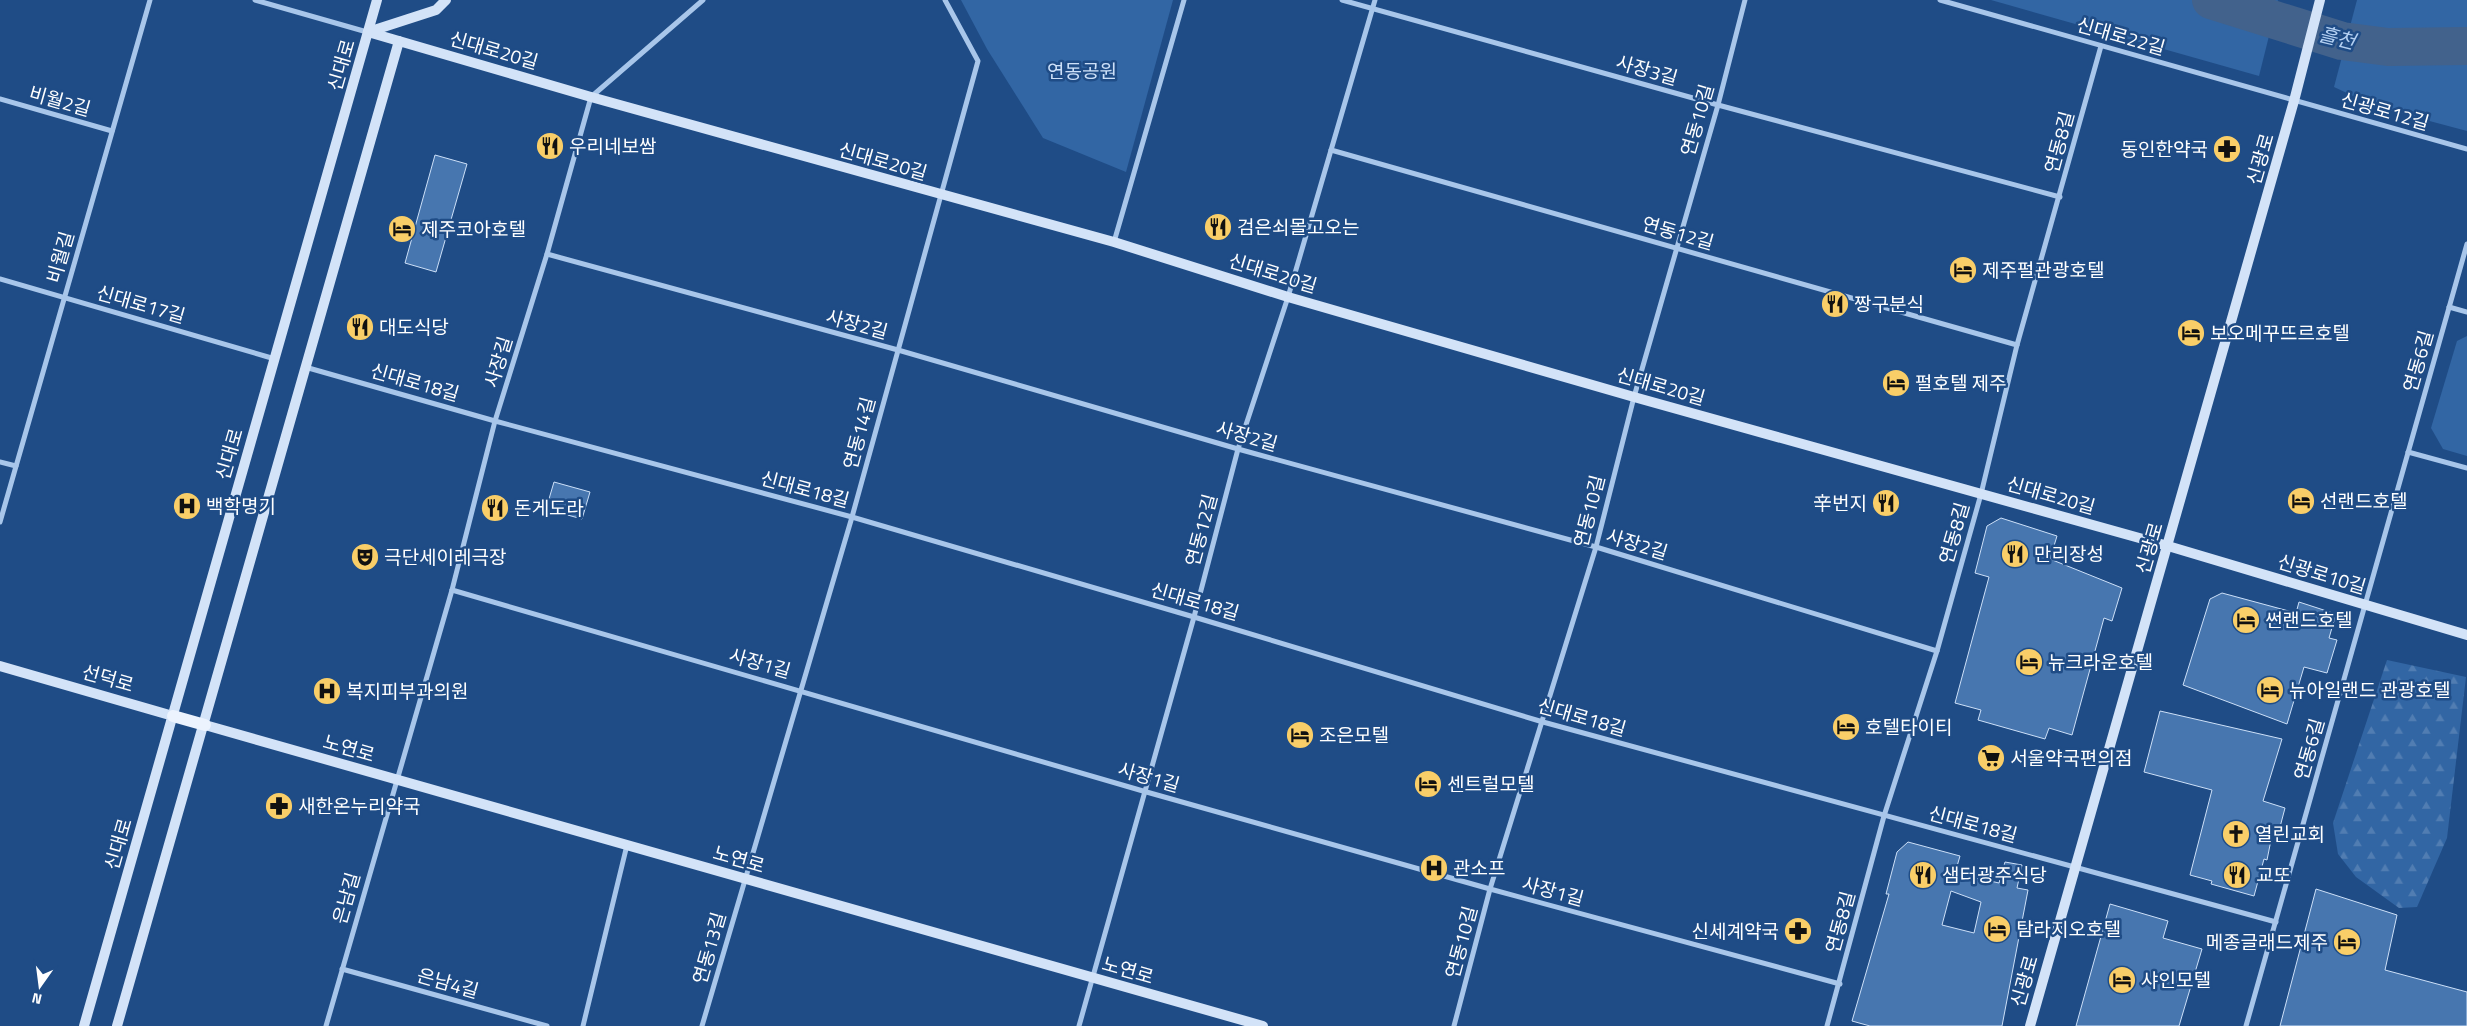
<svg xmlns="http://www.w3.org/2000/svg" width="2467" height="1026" viewBox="0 0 2467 1026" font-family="'Titillium Web','Noto Sans KR',sans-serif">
	<defs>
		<pattern id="forest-firs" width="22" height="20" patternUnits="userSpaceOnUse" patternTransform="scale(1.25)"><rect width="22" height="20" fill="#3266a4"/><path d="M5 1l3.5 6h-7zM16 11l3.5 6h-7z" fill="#517db2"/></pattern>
	</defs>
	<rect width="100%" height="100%" fill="#1f4c86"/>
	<path fill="url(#forest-firs)" d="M2387 660 2466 677 2447 838 2417 907 2399 908 2356 877 2338 854 2333 823Z"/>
	<g fill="#3266a4">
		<path d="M961 0H1173L1126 172 1043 138 987 49Z"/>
		<path d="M1991 0H2278L2259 76Z"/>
		<path d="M2357 0H2467V131L2377 107 2334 87Z"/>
		<path d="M2467 336V456L2443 449 2431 428 2457 341Z"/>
	</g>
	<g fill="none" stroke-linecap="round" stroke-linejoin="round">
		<path stroke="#42628c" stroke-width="38" d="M2211 0 2342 41 2388 47 2467 46"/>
	</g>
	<g fill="#4776af" stroke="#cde0f8" fill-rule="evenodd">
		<path d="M435 155 467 164 436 272 405 263Z"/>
		<path d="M554 482 590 492 582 519 546 509Z"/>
		<path d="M2001 518 2057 536 2050 559 2122 588 2112 621 2104 618 2072 735 2049 728 2045 739 1978 720 1981 710 1955 703 1989 577 1975 573 1987 526Z"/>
		<path d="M2222 593 2296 613 2299 602 2336 614 2329 638 2337 640 2327 673 2304 667 2287 724 2183 685 2210 599Z"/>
		<path d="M2160 711 2282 739 2263 801 2285 808 2280 827 2274 825 2267 860 2264 859 2254 896 2211 884 2212 881 2190 875 2212 790 2144 772Z"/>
		<path d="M1908 842 1960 856 1955 873 1999 883 2005 862 2022 865 2017 888 2028 890 2002 1026H1870L1852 1021 1889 894H1886L1897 852ZM1951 891 1981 902 1974 933 1942 925Z"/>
		<path d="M2316 889 2397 915 2385 970 2467 992V1026H2280Z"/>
		<path d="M2110 904 2168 921 2163 938 2202 949 2179 1026H2076Z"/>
	</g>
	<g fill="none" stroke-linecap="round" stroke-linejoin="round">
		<g stroke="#a8c6ea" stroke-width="5">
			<path d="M255 0 367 32"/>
			<path d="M1342 0 1718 105 2060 197"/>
			<path d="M1940 0 2467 149"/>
			<path d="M0 99 112 131"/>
			<path d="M1331 150 2017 345"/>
			<path d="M1114 242 1184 0"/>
			<path d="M547 254 898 350 1238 449 1596 547 1937 651"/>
			<path d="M0 279 275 359"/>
			<path d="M2449 307 2467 312"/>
			<path d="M305 367 495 421 852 517 1194 617 1543 722 2276 922"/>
			<path d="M2408 452 2467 468"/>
			<path d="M0 462 16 466"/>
			<path d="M0 522 150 0"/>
			<path d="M452 590 1143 791 1490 889 1840 984"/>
			<path d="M342 969 547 1026"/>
			<path d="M326 1026 452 590 495 421 547 254 591 97 703 0"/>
			<path d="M583 1026 627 845"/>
			<path d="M702 1026 852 517 978 61 945 0"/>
			<path d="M1079 1026 1194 617 1238 449 1288 297 1375 0"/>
			<path d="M1454 1026 1490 889 1596 547 1634 397 1718 105 1745 0"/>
			<path d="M1827 1026 1884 816 1937 651 1981 494 2017 345 2101 46"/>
			<path d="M2246 1026 2467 244"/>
		</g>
		<g stroke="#d3e3f8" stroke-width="10">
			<path d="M368 32 591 97 1114 242 1288 297 1634 397 2168 546 2467 635"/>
			<path d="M368 32 436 10 446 0"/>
			<path d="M0 666 173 716"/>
			<path d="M205 725 1263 1026"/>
			<path d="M84 1026 377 0"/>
			<path d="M117 1026 399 41"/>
			<path d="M2030 1026 2294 101 2320 0"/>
		</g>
		<path stroke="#ecf3fe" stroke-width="12" d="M173 716 205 725"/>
	</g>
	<defs>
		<symbol id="restaurant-disc" viewBox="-11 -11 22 22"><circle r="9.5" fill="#f9ce68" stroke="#1f4c86"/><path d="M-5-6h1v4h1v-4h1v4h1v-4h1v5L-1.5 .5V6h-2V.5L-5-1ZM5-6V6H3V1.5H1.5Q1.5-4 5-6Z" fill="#111"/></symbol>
		<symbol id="pharmacy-disc" viewBox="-11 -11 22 22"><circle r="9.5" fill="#f9ce68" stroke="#1f4c86"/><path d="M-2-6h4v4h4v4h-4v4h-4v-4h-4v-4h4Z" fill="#111"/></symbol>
		<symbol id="hotel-disc" viewBox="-11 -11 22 22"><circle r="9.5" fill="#f9ce68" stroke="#1f4c86"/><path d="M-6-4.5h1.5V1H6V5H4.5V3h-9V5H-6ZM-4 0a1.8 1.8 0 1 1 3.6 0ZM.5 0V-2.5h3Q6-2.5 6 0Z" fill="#111"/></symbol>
		<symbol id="hospital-disc" viewBox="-11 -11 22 22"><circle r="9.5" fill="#f9ce68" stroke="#1f4c86"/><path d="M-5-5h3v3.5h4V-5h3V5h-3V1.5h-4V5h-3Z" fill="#111"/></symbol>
		<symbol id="theatre-disc" viewBox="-11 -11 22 22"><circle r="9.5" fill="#f9ce68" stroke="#1f4c86"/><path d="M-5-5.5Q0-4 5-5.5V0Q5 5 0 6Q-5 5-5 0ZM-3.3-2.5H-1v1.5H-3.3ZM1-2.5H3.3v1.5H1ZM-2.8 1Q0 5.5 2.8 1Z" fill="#111"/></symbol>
		<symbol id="supermarket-disc" viewBox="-11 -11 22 22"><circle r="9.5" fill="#f9ce68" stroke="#1f4c86"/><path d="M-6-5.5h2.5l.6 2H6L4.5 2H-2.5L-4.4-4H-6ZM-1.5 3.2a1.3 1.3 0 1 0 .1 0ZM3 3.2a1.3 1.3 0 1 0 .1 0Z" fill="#111"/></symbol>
		<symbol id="church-disc" viewBox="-11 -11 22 22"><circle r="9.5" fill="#f9ce68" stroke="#1f4c86"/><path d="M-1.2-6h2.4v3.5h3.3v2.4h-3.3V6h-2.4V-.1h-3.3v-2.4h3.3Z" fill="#111"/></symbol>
	</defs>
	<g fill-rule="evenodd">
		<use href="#restaurant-disc" x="534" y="130" width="32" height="32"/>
		<use href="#pharmacy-disc" x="2211" y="133" width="32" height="32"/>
		<use href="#restaurant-disc" x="1202" y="211" width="32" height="32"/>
		<use href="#hotel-disc" x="386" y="213" width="32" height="32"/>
		<use href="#hotel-disc" x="1947" y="254" width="32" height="32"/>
		<use href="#restaurant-disc" x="1819" y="288" width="32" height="32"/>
		<use href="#restaurant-disc" x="344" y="311" width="32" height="32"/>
		<use href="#hotel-disc" x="2175" y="317" width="32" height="32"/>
		<use href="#hotel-disc" x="1880" y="367" width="32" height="32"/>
		<use href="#hotel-disc" x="2285" y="485" width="32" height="32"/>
		<use href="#restaurant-disc" x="1870" y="487" width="32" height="32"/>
		<use href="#hospital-disc" x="171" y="490" width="32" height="32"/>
		<use href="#restaurant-disc" x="479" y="492" width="32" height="32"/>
		<use href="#restaurant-disc" x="1999" y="538" width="32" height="32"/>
		<use href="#theatre-disc" x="349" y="541" width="32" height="32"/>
		<use href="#hotel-disc" x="2230" y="604" width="32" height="32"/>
		<use href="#hotel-disc" x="2013" y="646" width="32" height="32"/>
		<use href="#hotel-disc" x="2254" y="674" width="32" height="32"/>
		<use href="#hospital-disc" x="311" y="675" width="32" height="32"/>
		<use href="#hotel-disc" x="1830" y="711" width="32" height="32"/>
		<use href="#hotel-disc" x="1284" y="719" width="32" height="32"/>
		<use href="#supermarket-disc" x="1975" y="742" width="32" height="32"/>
		<use href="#hotel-disc" x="1412" y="768" width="32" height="32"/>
		<use href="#pharmacy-disc" x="263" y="790" width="32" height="32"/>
		<use href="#church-disc" x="2220" y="818" width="32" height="32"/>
		<use href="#hospital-disc" x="1418" y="852" width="32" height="32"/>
		<use href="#restaurant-disc" x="1907" y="859" width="32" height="32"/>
		<use href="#restaurant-disc" x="2221" y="859" width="32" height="32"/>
		<use href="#hotel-disc" x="1981" y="913" width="32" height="32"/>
		<use href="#pharmacy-disc" x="1782" y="915" width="32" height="32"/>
		<use href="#hotel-disc" x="2331" y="926" width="32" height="32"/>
		<use href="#hotel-disc" x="2106" y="964" width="32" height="32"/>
	</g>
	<g text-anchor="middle" stroke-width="5" stroke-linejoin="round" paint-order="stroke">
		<g font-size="19" fill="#fff" stroke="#1f4c86">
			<text transform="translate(2121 36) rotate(16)" y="7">신대로22길</text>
			<text transform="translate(494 50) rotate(16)" y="7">신대로20길</text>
			<text transform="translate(341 65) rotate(-74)" y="7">신대로</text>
			<text transform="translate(1647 70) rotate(16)" y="7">사장3길</text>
			<text transform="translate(60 101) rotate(16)" y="7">비월2길</text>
			<text transform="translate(2385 111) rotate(16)" y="7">신광로12길</text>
			<text transform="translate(1697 120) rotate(-74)" y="7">연동10길</text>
			<text transform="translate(2059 142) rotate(-75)" y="7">연동8길</text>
			<text transform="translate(2260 159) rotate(-74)" y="7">신광로</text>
			<text transform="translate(883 161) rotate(16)" y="7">신대로20길</text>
			<text transform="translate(1678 233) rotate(16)" y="7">연동12길</text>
			<text transform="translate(60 257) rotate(-74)" y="7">비월길</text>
			<text transform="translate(1273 273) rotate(17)" y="7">신대로20길</text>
			<text transform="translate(141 304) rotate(16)" y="7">신대로17길</text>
			<text transform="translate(857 324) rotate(15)" y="7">사장2길</text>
			<text transform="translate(2418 361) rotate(-74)" y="7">연동6길</text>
			<text transform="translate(498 362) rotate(-73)" y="7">사장길</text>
			<text transform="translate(415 382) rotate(16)" y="7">신대로18길</text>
			<text transform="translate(1661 386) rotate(16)" y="7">신대로20길</text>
			<text transform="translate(859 433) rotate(-75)" y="7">연동14길</text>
			<text transform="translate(1247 436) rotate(16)" y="7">사장2길</text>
			<text transform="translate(229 454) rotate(-74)" y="7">신대로</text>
			<text transform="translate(805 489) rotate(15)" y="7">신대로18길</text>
			<text transform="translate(2051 495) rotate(16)" y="7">신대로20길</text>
			<text transform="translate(1589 511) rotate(-76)" y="7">연동10길</text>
			<text transform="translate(1201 530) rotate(-75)" y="7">연동12길</text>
			<text transform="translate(1954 533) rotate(-74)" y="7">연동8길</text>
			<text transform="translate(1637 544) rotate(17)" y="7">사장2길</text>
			<text transform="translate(2149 548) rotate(-74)" y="7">신광로</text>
			<text transform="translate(2322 574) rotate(17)" y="7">신광로10길</text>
			<text transform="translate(1195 601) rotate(16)" y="7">신대로18길</text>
			<text transform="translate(760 663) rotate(16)" y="7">사장1길</text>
			<text transform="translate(108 678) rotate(16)" y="7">선덕로</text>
			<text transform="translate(1582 717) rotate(16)" y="7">신대로18길</text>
			<text transform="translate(349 748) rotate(16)" y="7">노연로</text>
			<text transform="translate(2309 749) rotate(-74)" y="7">연동6길</text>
			<text transform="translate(1149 777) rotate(16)" y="7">사장1길</text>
			<text transform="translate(1973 824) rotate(15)" y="7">신대로18길</text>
			<text transform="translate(118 844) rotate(-74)" y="7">신대로</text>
			<text transform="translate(739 859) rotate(16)" y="7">노연로</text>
			<text transform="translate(1553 891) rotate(15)" y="7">사장1길</text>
			<text transform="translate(346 898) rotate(-74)" y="7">은남길</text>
			<text transform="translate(1840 922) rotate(-75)" y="7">연동8길</text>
			<text transform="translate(1461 942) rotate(-75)" y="7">연동10길</text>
			<text transform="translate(709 948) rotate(-74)" y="7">연동13길</text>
			<text transform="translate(1128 970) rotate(16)" y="7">노연로</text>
			<text transform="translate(2024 981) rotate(-74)" y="7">신광로</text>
			<text transform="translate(448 983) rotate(16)" y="7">은남4길</text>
		</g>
		<g font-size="19" fill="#cde0f8" stroke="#1f4c86">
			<text x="1082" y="78">연동공원</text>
		</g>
		<g font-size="19" fill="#fff" stroke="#1f4c86" text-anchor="start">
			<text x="569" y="153">우리네보쌈</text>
			<text x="2208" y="156" text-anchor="end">동인한약국</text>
			<text x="1237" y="234">검은쇠몰고오는</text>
			<text x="421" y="236">제주코아호텔</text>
			<text x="1982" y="277">제주펄관광호텔</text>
			<text x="1854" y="311">짱구분식</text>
			<text x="379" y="334">대도식당</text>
			<text x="2210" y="340">보오메꾸뜨르호텔</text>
			<text x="1915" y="390">펄호텔 제주</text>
			<text x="2320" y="508">선랜드호텔</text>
			<text x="1867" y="510" text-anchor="end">辛번지</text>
			<text x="206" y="513">백학명기</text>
			<text x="514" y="515">돈게도라</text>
			<text x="2034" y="561">만리장성</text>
			<text x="384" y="564">극단세이레극장</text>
			<text x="2265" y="627">썬랜드호텔</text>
			<text x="2048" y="669">뉴크라운호텔</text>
			<text x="2289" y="697">뉴아일랜드 관광호텔</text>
			<text x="346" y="698">복지피부과의원</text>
			<text x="1865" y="734">호텔타이티</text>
			<text x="1319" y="742">조은모텔</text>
			<text x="2010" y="765">서울약국편의점</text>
			<text x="1447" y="791">센트럴모텔</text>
			<text x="298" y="813">새한온누리약국</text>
			<text x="2255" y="841">열린교회</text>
			<text x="1453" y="875">관소프</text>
			<text x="1942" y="882">샘터광주식당</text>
			<text x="2256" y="882">교또</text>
			<text x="2016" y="936">탐라지오호텔</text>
			<text x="1779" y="938" text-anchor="end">신세계약국</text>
			<text x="2328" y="949" text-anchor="end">메종글래드제주</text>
			<text x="2141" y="987">샤인모텔</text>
		</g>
		<g font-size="20" font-style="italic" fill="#b4d0f2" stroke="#1f4c86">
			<text transform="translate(2337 38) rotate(14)" y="7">흘천</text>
		</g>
	</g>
	<g transform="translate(40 986) rotate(194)" stroke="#1f4c86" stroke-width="4" paint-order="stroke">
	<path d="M0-4L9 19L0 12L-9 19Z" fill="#ffffff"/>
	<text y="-8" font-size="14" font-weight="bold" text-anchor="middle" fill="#ffffff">N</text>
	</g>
</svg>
